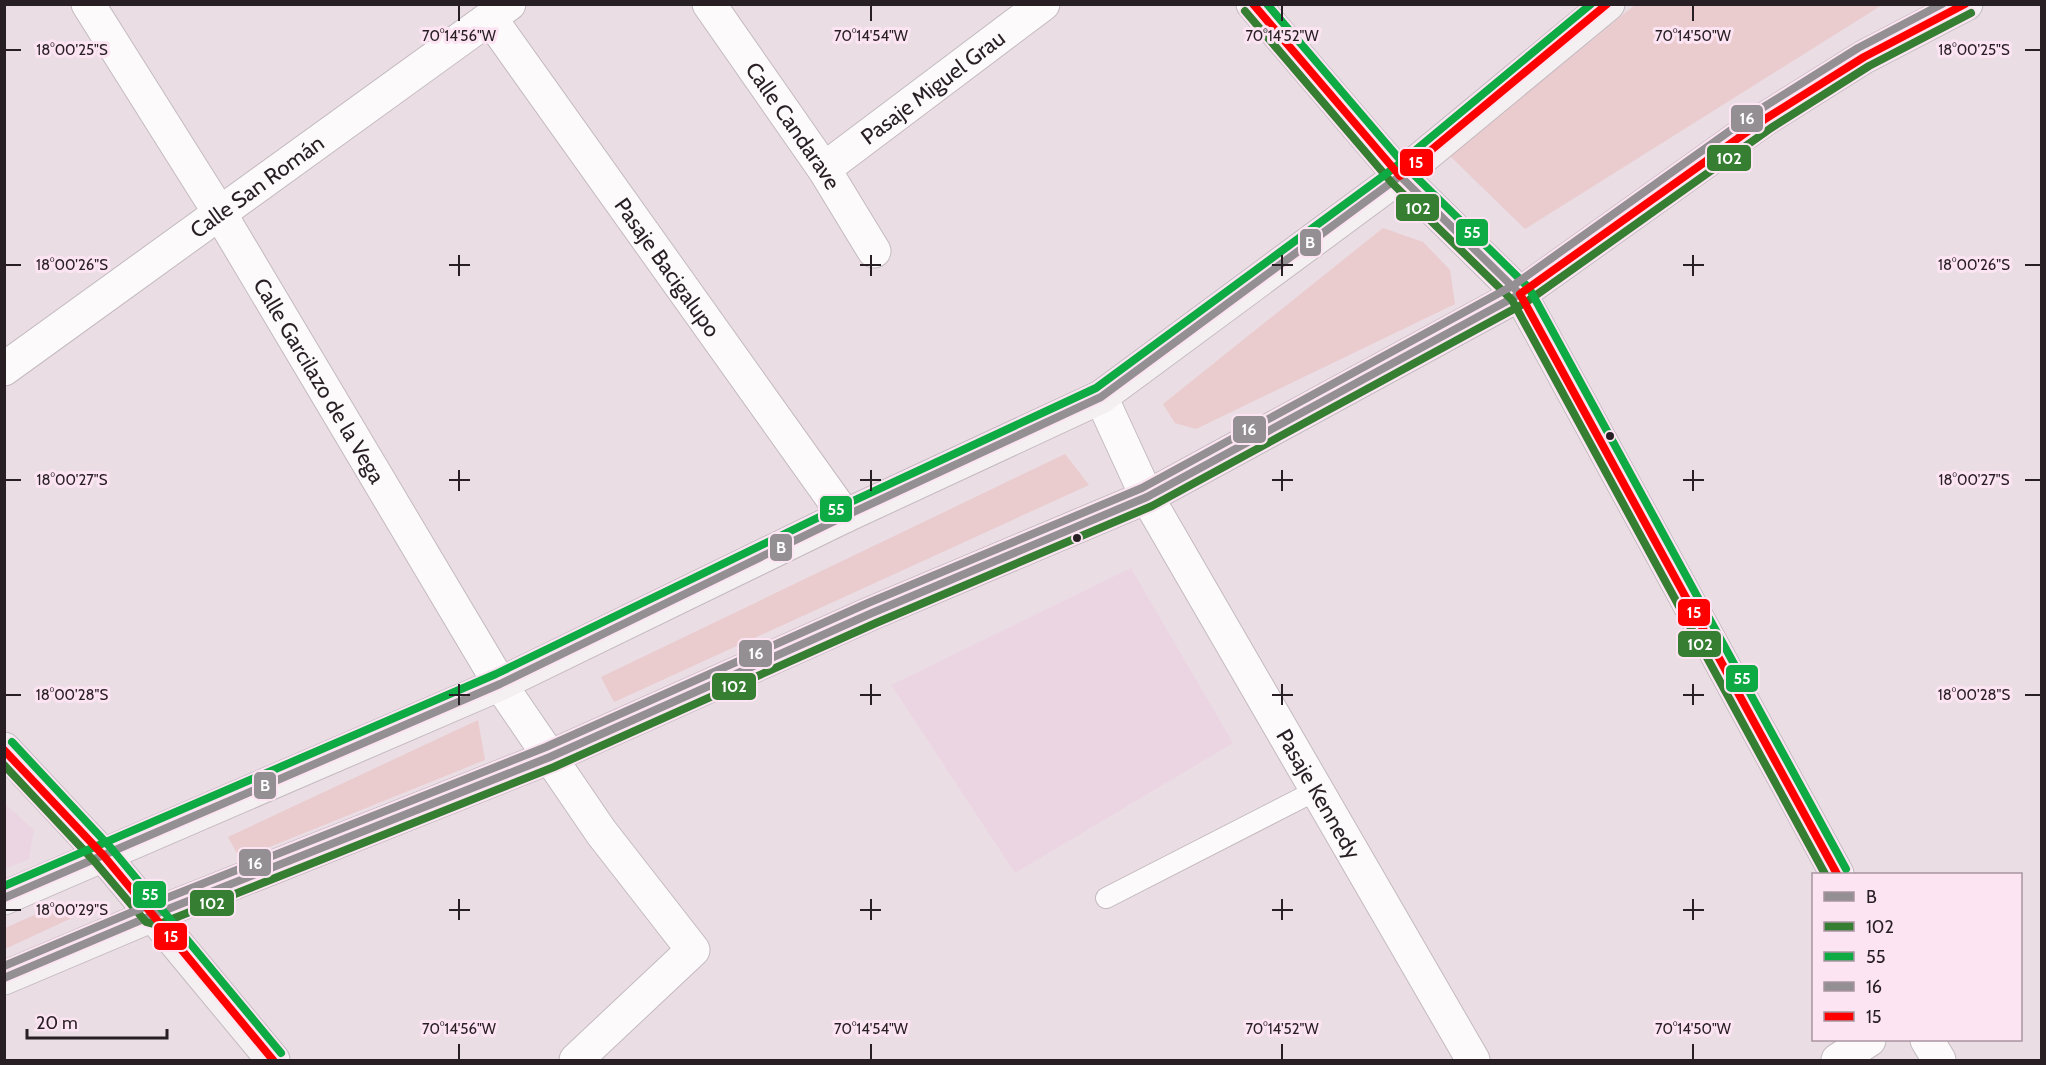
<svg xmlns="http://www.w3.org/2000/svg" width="2046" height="1065" viewBox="0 0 2046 1065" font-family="Cabin,sans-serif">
	<rect width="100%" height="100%" fill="#eadde4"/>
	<g fill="#ecd5e2">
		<path d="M1131 568 1233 743 1015 873 891 685Z"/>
		<path d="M4 803 34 830 29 859 5 869Z"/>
	</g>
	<g fill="#eacbce">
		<path d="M1635 5H1882L1525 229 1450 156Z"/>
		<path d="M1383 228 1423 242 1450 270 1455 304 1196 429 1175 423 1163 404Z"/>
		<path d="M1065 454 1089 485 614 702 601 677Z"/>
		<path d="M478 720 485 760 240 859 228 837Z"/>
		<path d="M64 902 78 915 5 949V928Z"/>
	</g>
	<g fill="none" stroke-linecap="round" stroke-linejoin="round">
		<defs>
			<path id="lane" d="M1106 898 1317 790"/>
			<g id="street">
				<path id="s1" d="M88 4 219 212 500 684 601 832 693 950 576 1060"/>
				<path id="s2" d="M709 4 824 169 874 251"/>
				<path d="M1253 4 1400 176 1520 294 1837 874"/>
				<path id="s3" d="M490 18 845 516"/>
				<path id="s4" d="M824 169 1043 4"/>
				<path id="s5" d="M4 369 509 4"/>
				<path id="s6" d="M1101 397 1147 497 1473 1060"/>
				<path d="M1927 1040 1939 1060"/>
				<path d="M1838 1060 1869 1040"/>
			</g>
			<g id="secondary">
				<path d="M4 749 103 855 273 1060"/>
				<path d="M4 898 500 684 845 516 1101 397 1400 176 1608 4"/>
				<path d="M4 978 153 915 550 757 872 613 1147 497 1520 294 1765 119 1864 57 1966 4"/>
			</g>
		</defs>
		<use href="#lane" stroke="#c4bac0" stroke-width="22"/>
		<use href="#street" stroke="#c4bac0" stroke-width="35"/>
		<use href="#secondary" stroke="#c4bac0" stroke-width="35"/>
		<use href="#lane" stroke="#fcfafb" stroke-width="20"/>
		<use href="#street" stroke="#fcfafb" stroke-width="33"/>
		<use href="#secondary" stroke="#f4eff1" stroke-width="33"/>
		<defs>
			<path id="bus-1" d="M4 898 500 684 845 516 1101 397 1400 176 1520 294 1147 497 872 613 550 757 153 915 4 978"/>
			<g id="bus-2">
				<path d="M1245 11 1392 183 1512 300 1825 874"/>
				<path d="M4 765 95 862 146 922 157 925 554 767 876 623 1152 506 1525 303 1771 128 1869 66 1971 13"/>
			</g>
			<g id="bus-3">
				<path d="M1267 4 1408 169 1529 288 1846 869"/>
				<path d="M12 742 111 848 281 1053"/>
				<path d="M4 886 496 674 840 507 1096 388 1394 168 1591 4"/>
			</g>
			<path id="bus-4" d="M4 966 149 905 546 747 868 603 1142 488 1514 285 1759 110 1858 48 1942 4"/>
			<g id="bus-5">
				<path d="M1253 4 1400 176 1607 4"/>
				<path d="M4 750 103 855 273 1060"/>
				<path d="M1837 874 1520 294 1765 119 1864 57 1965 4"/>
			</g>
		</defs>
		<use href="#bus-1" stroke="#fde4f2" stroke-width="12"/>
		<use href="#bus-2" stroke="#fde4f2" stroke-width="12"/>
		<use href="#bus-3" stroke="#fde4f2" stroke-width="12"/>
		<use href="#bus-4" stroke="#fde4f2" stroke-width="12"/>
		<use href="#bus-5" stroke="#fde4f2" stroke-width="12"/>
		<use href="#bus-1" stroke="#948f92" stroke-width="8"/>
		<use href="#bus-2" stroke="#367e32" stroke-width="8"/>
		<use href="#bus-3" stroke="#0eaa44" stroke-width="8"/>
		<use href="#bus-4" stroke="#948f92" stroke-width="8"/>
		<use href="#bus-5" stroke="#f00" stroke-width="8"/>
	</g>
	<path fill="none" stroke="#281f24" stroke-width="2" d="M459 6V21M871 6V21M1282 6V21M1693 6V21M6 50H21M2025 50H2040M459 255V276M871 255V276M1282 255V276M1693 255V276M6 265H21M449 265H470M860 265H881M1272 265H1293M1683 265H1704M2025 265H2040M459 470V491M871 470V491M1282 470V491M1693 470V491M6 480H21M449 480H470M860 480H881M1272 480H1293M1683 480H1704M2025 480H2040M459 684V705M871 684V705M1282 684V705M1693 684V705M6 695H21M449 695H470M860 695H881M1272 695H1293M1683 695H1704M2025 695H2040M459 899V920M871 899V920M1282 899V920M1693 899V920M6 910H21M449 910H470M860 910H881M1272 910H1293M1683 910H1704M459 1044V1059M871 1044V1059M1282 1044V1059M1693 1044V1059"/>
	<g fill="#281f24" stroke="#fde4f2" stroke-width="2">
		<circle cx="1610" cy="436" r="5"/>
		<circle cx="1077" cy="538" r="5"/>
	</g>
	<g text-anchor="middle" stroke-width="6" stroke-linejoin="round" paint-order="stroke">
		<g font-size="22" fill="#281f24" stroke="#fde4f2">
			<text dy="8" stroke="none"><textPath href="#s4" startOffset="136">Pasaje Miguel Grau</textPath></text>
			<text dy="8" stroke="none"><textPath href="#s2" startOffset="148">Calle Candarave</textPath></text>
			<text dy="8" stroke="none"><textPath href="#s5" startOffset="312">Calle San Román</textPath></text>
			<text dy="8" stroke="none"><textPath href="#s3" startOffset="306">Pasaje Bacigalupo</textPath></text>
			<text dy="8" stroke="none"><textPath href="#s1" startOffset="442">Calle Garcilazo de la Vega</textPath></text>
			<text dy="8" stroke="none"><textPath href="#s6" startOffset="453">Pasaje Kennedy</textPath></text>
		</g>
	</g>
	<g font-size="15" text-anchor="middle" fill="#281f24" stroke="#fde4f2" stroke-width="6" stroke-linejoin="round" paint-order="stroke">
		<text x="459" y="41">70°14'56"W</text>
		<text x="871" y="41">70°14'54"W</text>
		<text x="1282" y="41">70°14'52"W</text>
		<text x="1693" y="41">70°14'50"W</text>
		<text x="72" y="55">18°00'25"S</text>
		<text x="1974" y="55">18°00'25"S</text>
		<text x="72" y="270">18°00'26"S</text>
		<text x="1974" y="270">18°00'26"S</text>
		<text x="72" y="485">18°00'27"S</text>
		<text x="1974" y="485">18°00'27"S</text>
		<text x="72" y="700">18°00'28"S</text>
		<text x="1974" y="700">18°00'28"S</text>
		<text x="72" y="915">18°00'29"S</text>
		<text x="459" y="1034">70°14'56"W</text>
		<text x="871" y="1034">70°14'54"W</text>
		<text x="1282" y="1034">70°14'52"W</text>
		<text x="1693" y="1034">70°14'50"W</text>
	</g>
	<g stroke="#fde4f2" stroke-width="2">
		<rect x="1730" y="104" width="34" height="29" rx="6" fill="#948f92"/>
		<rect x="1706" y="144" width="46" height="28" rx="6" fill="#367e32"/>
		<rect x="1399" y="148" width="35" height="29" rx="6" fill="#f00"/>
		<rect x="1395" y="193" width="45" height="29" rx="6" fill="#367e32"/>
		<rect x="1455" y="218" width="34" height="29" rx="6" fill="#0eaa44"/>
		<rect x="1299" y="228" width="23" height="29" rx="6" fill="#948f92"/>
		<rect x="1232" y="415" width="35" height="29" rx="6" fill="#948f92"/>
		<rect x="819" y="495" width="34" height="28" rx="6" fill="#0eaa44"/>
		<rect x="769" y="533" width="24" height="29" rx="6" fill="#948f92"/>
		<rect x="1677" y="598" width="34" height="29" rx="6" fill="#f00"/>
		<rect x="1677" y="630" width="45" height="28" rx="6" fill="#367e32"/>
		<rect x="738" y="639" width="35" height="29" rx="6" fill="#948f92"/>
		<rect x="1725" y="664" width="34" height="29" rx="6" fill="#0eaa44"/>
		<rect x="711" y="672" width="46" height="29" rx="6" fill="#367e32"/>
		<rect x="253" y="771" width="24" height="29" rx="6" fill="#948f92"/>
		<rect x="238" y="848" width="34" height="29" rx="6" fill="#948f92"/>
		<rect x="132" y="880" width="35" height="29" rx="6" fill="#0eaa44"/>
		<rect x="189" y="889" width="46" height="28" rx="6" fill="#367e32"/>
		<rect x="153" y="922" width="35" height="29" rx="6" fill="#f00"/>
	</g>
	<g font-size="16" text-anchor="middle" font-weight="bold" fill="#fff">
		<text x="1747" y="124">16</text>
		<text x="1729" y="164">102</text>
		<text x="1416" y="168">15</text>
		<text x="1418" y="214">102</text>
		<text x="1472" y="238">55</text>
		<text x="1310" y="248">B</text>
		<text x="1249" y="435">16</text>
		<text x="836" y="515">55</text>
		<text x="781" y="553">B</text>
		<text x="1694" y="618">15</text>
		<text x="1700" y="650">102</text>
		<text x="756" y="659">16</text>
		<text x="1742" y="684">55</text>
		<text x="734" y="692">102</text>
		<text x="265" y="791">B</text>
		<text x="255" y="869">16</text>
		<text x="150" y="900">55</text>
		<text x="212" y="909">102</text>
		<text x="171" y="942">15</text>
	</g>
	<rect width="2046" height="1065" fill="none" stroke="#281f24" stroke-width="12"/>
	<rect x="1812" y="873" width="210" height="168" fill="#fde4f2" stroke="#a895a0" stroke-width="1.5"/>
	<rect x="1824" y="892" width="30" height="9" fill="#948f92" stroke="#a895a0" stroke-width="1.5"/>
	<text x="1866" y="903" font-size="18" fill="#281f24">B</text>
	<rect x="1824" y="922" width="30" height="9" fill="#367e32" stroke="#a895a0" stroke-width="1.5"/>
	<text x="1866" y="933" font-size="18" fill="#281f24">102</text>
	<rect x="1824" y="952" width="30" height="9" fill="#0eaa44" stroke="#a895a0" stroke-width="1.5"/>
	<text x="1866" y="963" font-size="18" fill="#281f24">55</text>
	<rect x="1824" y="982" width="30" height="9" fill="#948f92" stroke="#a895a0" stroke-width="1.5"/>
	<text x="1866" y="993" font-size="18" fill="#281f24">16</text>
	<rect x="1824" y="1012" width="30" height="9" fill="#ff0000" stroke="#a895a0" stroke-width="1.5"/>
	<text x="1866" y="1023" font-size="18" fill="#281f24">15</text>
	<path d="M27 1029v9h140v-9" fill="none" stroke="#281f24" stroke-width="3"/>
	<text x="36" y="1029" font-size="18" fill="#281f24" stroke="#fde4f2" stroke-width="4.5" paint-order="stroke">20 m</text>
</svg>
